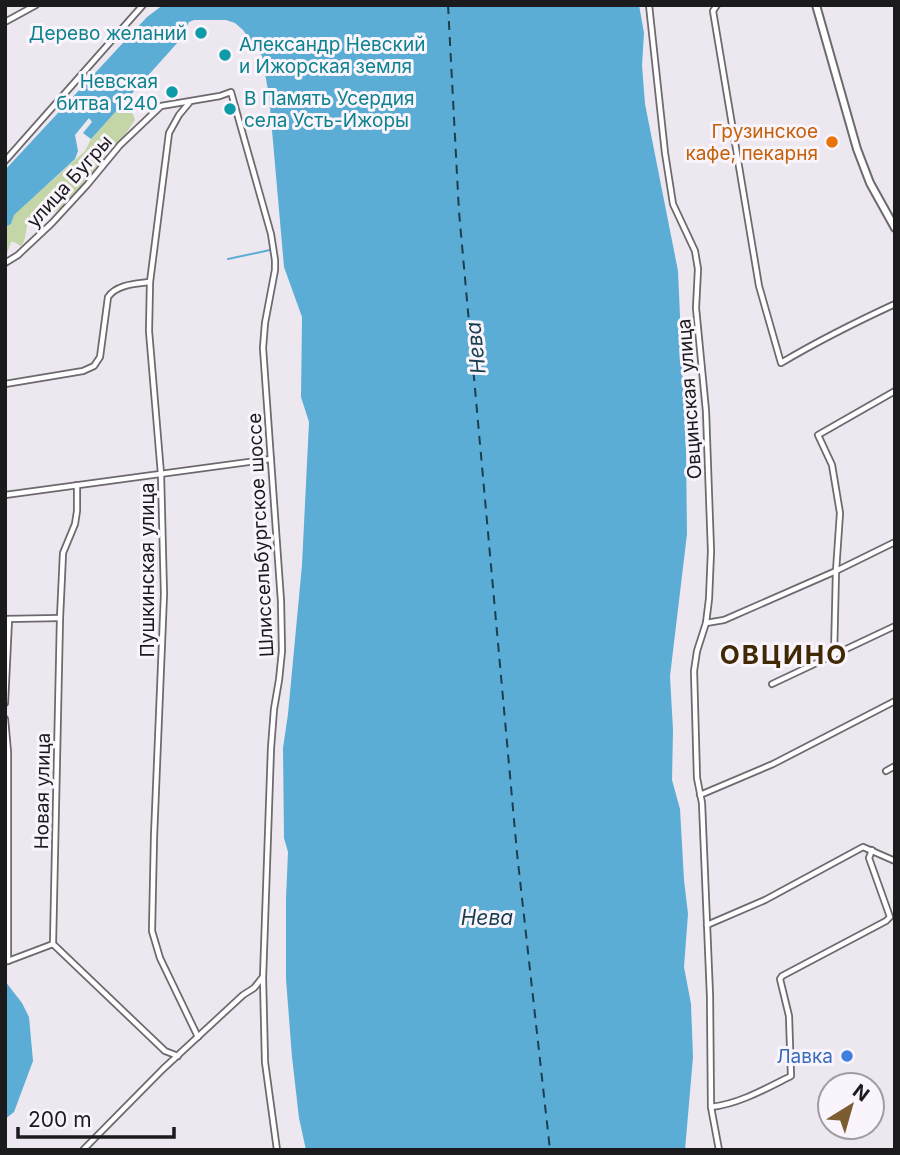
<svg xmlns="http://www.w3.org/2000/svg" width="900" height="1155" viewBox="0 0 900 1155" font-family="Inter,sans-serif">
	<rect width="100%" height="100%" fill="#ede7ef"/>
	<path fill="#c4d6a7" d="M123 102 127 108 132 111 135 120 118 145 113 146 112 141 105 139 103 142 108 150 98 169 61 208C48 218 42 210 34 215 23 222 29 237 21 246L14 242H11L5 259V227L11 224 13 215 85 151 91 139Z"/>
	<g fill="#5badd5">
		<path d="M163 5H639L644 33 642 65 645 104 678 271 686 451 687 534 670 676 673 730 672 780 680 809 684 880 688 914 684 967 691 1004 693 1057 685 1150H306L299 1118 292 1057 286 979V899L288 852 284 838 283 748 288 714 302 565 309 422 301 397 302 317 284 267 269 96 262 56 243 30 235 23 226 20H194L189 22 179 41 91 139 83 133 92 122 89 118 75 135 78 151 75 159 14 215 11 224 5 227V170L147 17Z"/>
		<path d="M5 981 22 1003 29 1017 33 1061 14 1112 5 1119Z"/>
	</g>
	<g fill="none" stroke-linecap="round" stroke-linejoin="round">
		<path stroke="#5badd5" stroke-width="2" d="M228 259 270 250"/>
		<path stroke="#1b3f51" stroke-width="2" stroke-dasharray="9 7" stroke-linecap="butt" d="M448 5 459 212 517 853 550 1150"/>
		<defs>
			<g id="street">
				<path d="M649 5 665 153 673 204 695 251 698 269 696 308 706 411 711 551 709 599 706 623 697 651 694 671 697 778 702 803 710 996 711 1107 719 1150"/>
				<path d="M717 5 713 11 759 286 781 363C818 341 856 322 895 304"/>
				<path d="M5 22 36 5"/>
				<path d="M189 103 179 115 169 133 150 282 149 331 161 474 164 594 154 837 152 931 160 958 198 1037"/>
				<path d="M5 161 143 5"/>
				<path d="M5 263 18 255 52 223 87 185 120 145 161 106 220 96 231 92 271 234 275 260V270L265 323 263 348 281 601 282 651 279 680 274 709 271 748 263 978 265 1062 277 1150"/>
				<path d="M5 384 83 371 94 366 100 357 108 297C117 284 136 284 150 282"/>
				<path d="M77 485V511L75 524 63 553 60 618 53 944 165 1051 178 1056"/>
				<path d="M5 495 271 459"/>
				<path d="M5 619 60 618"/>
				<path d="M706 623 724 620 836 571 895 542"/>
				<path d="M834 656 836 571 840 513 832 465 818 435 895 391"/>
				<path d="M772 684 895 626"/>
				<path d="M5 703 9 619"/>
				<path d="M5 719 8 752V961"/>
				<path d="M886 771 895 766"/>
				<path d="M700 795 773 764 895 701"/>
				<path d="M707 925 765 900 863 847 895 861"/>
				<path d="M8 961 53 944"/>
				<path d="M711 1107C739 1104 767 1088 791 1076L789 1016 780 979 782 976 886 921 890 917 869 858 872 850"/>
				<path d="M83 1150 163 1069 243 995 254 988 262 978"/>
			</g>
			<path id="secondary" d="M816 5 857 149 870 183 895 228"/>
		</defs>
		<use href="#street" stroke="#6d696f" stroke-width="8"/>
		<use href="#secondary" stroke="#6d696f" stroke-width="10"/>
		<use href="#street" stroke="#fff" stroke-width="4.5"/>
		<use href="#secondary" stroke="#fff" stroke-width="6"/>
	</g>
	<g fill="#0f9aa8" stroke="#faf5fc" stroke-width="2.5">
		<circle cx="201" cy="33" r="7"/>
		<circle cx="225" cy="55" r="7"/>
		<circle cx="172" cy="92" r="7"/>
		<circle cx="230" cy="109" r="7"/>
	</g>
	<circle fill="#e8710a" stroke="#faf5fc" stroke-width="2.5" cx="832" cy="142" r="7"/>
	<circle fill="#3f7fe0" stroke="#faf5fc" stroke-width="2.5" cx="847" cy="1056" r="7"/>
	<g text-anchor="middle" stroke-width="6" stroke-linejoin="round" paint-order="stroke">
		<g font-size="19" fill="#0d838f" stroke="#faf5fc" text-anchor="end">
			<text x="187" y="40">Дерево желаний</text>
			<text x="239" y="51" text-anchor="start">Александр Невский<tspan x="239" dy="22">и Ижорская земля</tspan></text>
			<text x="158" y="88">Невская<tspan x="158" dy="22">битва 1240</tspan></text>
			<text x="244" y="105" text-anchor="start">В Память Усердия<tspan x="244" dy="22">села Усть-Ижоры</tspan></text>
		</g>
		<g font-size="19" fill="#c56008" stroke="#faf5fc" text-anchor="end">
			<text x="818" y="138">Грузинское<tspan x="818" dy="22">кафе, пекарня</tspan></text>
		</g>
		<g font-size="19" fill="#1b1a1c" stroke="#faf5fc">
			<text transform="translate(69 181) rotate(-48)" y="7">улица Бугры</text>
			<text transform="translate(689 399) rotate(-94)" y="7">Овцинская улица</text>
			<text transform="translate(260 535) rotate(-93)" y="7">Шлиссельбургское шоссе</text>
			<text transform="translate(147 570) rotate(-90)" y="7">Пушкинская улица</text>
			<text transform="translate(42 791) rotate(-89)" y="7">Новая улица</text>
		</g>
		<g font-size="19" fill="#366cbe" stroke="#faf5fc" text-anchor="end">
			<text x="833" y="1063">Лавка</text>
		</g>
		<g font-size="21" font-style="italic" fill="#1b3f51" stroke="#faf5fc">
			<text transform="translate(476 348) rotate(-96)" y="7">Нева</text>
			<text x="487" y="925">Нева</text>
		</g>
		<g font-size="26" font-weight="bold" letter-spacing="2" fill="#402904" stroke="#faf5fc">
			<text x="784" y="664">ОВЦИНО</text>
		</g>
	</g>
	<rect width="900" height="1155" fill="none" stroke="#1b1a1c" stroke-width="14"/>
	<g transform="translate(851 1106) rotate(37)"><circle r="33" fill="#faf5fc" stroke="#a19da2" stroke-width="2"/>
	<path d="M0-5L12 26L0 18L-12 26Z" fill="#7b5d31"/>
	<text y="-10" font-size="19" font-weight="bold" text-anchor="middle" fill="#1b1a1c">N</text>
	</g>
	<path d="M18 1127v10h156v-10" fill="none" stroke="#1b1a1c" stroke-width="3.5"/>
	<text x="28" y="1127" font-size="21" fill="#1b1a1c" stroke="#faf5fc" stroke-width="5" paint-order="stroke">200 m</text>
</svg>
